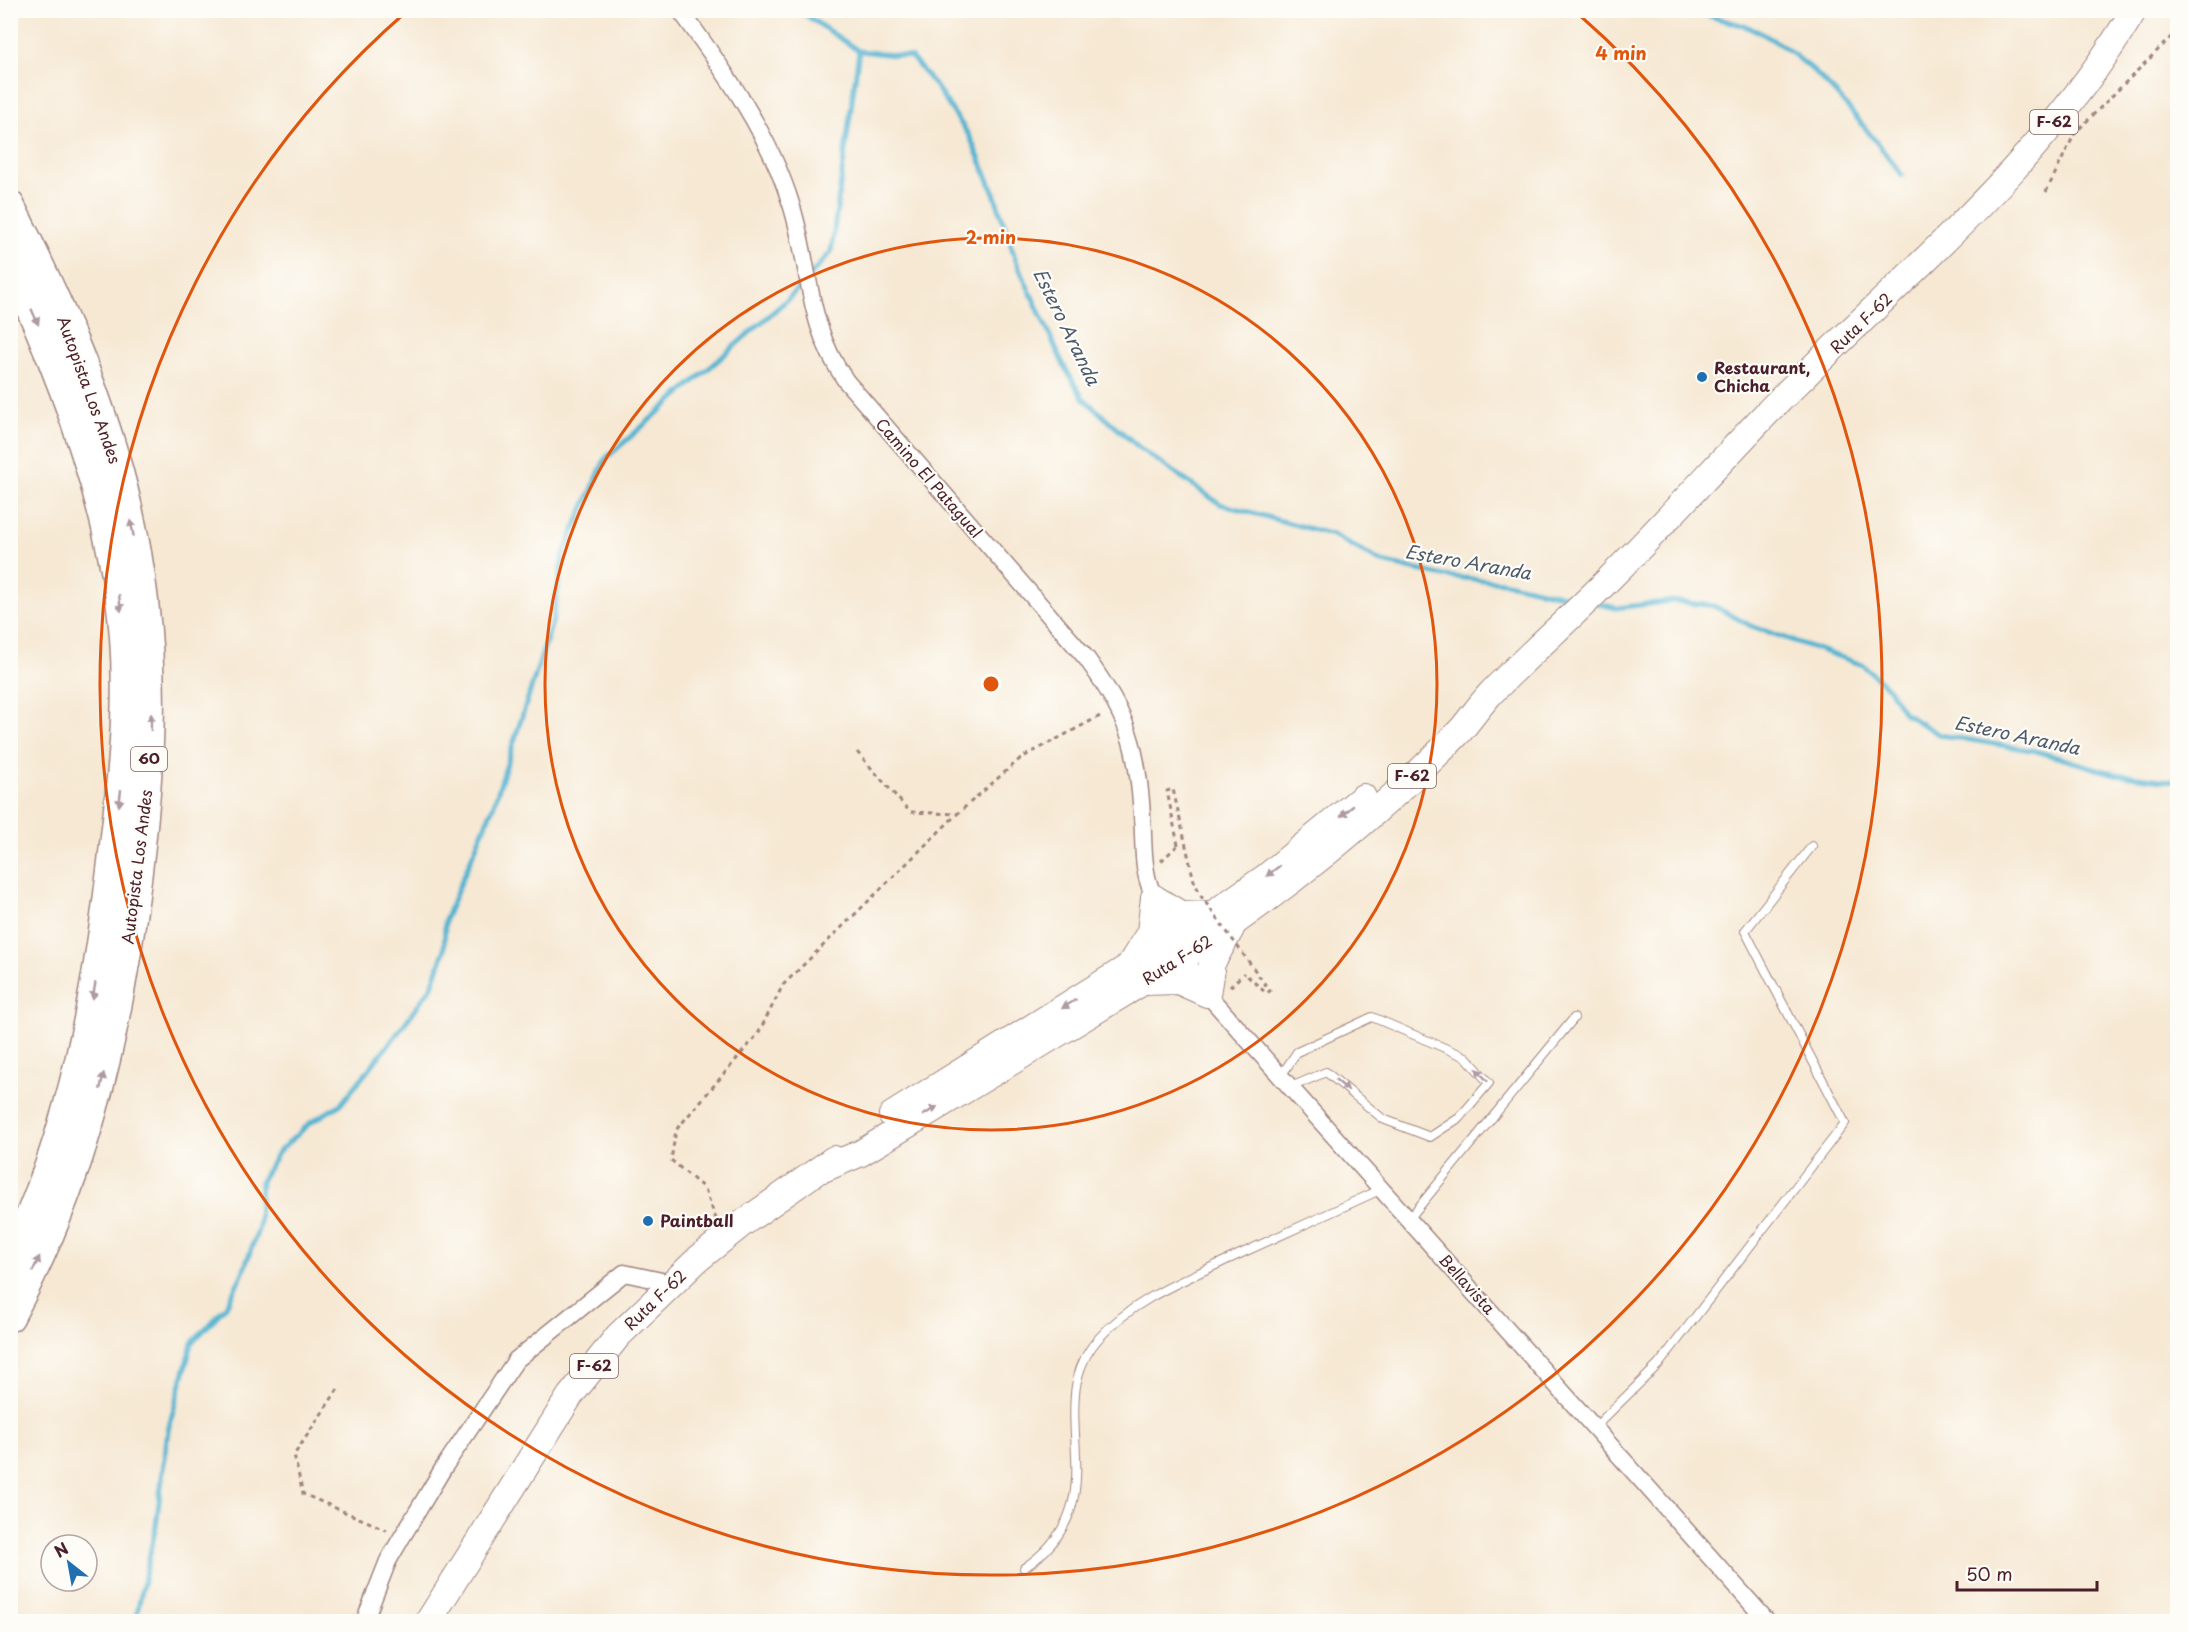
<svg xmlns="http://www.w3.org/2000/svg" width="2188" height="1632" viewBox="0 0 2188 1632" font-family="'Playpen Sans',sans-serif">
	<rect width="100%" height="100%" fill="#fdfcf7"/>
	<filter id="ink" filterUnits="userSpaceOnUse"><feTurbulence type="fractalNoise" baseFrequency=".0167" numOctaves="2"/><feDisplacementMap in="SourceGraphic" scale="12" xChannelSelector="R" yChannelSelector="G"/><feConvolveMatrix kernelMatrix="1 2 1 2 8 2 1 2 1" color-interpolation-filters="sRGB"/></filter>
	<filter id="wash" filterUnits="userSpaceOnUse"><feTurbulence type="fractalNoise" baseFrequency=".008" numOctaves="4" result="noise"/><feDisplacementMap in="SourceGraphic" scale="24" xChannelSelector="R" yChannelSelector="G"/><feGaussianBlur stdDeviation="1.35" result="paint"/><feColorMatrix in="noise" values="0 0 0 0 0 0 0 0 0 0 0 0 0 0 0 0 0 1.4 0 .05"/><feComposite in="paint" operator="in"/></filter>
	<g filter="url(#wash)">
		<rect width="100%" height="100%" fill="#f6e8d3"/>
		<g fill="none" stroke-linecap="round" stroke-linejoin="round">
			<g stroke="#52b3d1" stroke-width="5">
				<path d="M798 10 859 51 911 57 937 88 970 137 994 193 1016 261 1064 366 1083 398 1142 450 1220 504 1333 535 1382 562 1444 576 1503 582 1578 599"/>
				<path d="M1694 10C1715 20 1738 22 1755 30 1817 60 1861 123 1902 175"/>
				<path d="M811 274 831 252 859 51"/>
				<path d="M1596 603 1616 608 1672 601 1714 606 1751 626 1863 665 1889 689 1904 713 1940 735 2036 751 2115 774 2178 782"/>
				<path d="M135 1622 156 1526 168 1430 192 1343 226 1306 242 1275 259 1227 261 1181 279 1151 310 1123 341 1104 397 1034 432 986 444 951 445 920 493 807 553 620 563 555 605 459 787 300 805 281"/>
			</g>
		</g>
	</g>
	<g filter="url(#ink)">
		<g fill="none" stroke-linecap="round" stroke-linejoin="round">
			<defs>
				<g id="service">
					<path d="M1281 1076 1297 1052 1372 1017 1466 1057 1489 1083 1459 1118 1430 1137 1383 1119 1326 1072 1291 1087"/>
					<path d="M1409 1219 1574 1018"/>
					<path d="M1595 1427 1659 1364 1845 1123 1745 931 1812 846"/>
					<path d="M1024 1568C1125 1499 1037 1408 1098 1339 1133 1300 1182 1281 1229 1259 1280 1236 1331 1212 1382 1189"/>
				</g>
				<g id="minor">
					<path d="M680 10C724 70 769 133 791 204 811 266 806 325 846 381L1087 659C1128 716 1138 747 1142 816 1144 838 1142 864 1149 884 1161 923 1186 959 1207 994L1768 1622"/>
					<path d="M364 1622 388 1561 402 1537 444 1467 516 1360 624 1273 671 1283"/>
				</g>
				<g id="primary">
					<path d="M1154 898 1182 915 1213 914"/>
					<path d="M1131 963 1150 932 1154 898"/>
					<path d="M1143 982 1178 981 1207 994 1212 963 1231 929"/>
					<path d="M892 1115 1213 914 1266 877 1363 797"/>
					<path d="M823 1169 861 1153 1184 957C1280 894 1382 813 1461 730 1471 718 1480 705 1491 693 1530 653 1573 616 1612 576 1665 523 1715 467 1766 414 1893 284 2040 169 2134 10"/>
					<path d="M428 1622 570 1396 618 1336 698 1259 743 1223 834 1159"/>
				</g>
				<g id="motorway">
					<path d="M10 205C59 302 104 402 128 508 159 644 153 758 135 895 116 1044 82 1184 10 1317"/>
					<path d="M10 264C60 369 100 477 119 592 132 676 124 761 114 845 98 987 74 1130 10 1259"/>
				</g>
			</defs>
			<use href="#service" stroke="#a0847f" stroke-width="10"/>
			<use href="#minor" stroke="#a0847f" stroke-width="19"/>
			<use href="#primary" stroke="#a0847f" stroke-width="28"/>
			<use href="#motorway" stroke="#a0847f" stroke-width="31"/>
			<g stroke="#a0847f" stroke-width="3" stroke-dasharray="4.5 4.5" stroke-linecap="butt">
				<path d="M2046 192 2075 133 2178 30"/>
				<path d="M857 752 910 812 957 814 1021 758 1102 715"/>
				<path d="M1161 861 1178 845"/>
				<path d="M1230 987 1244 973"/>
				<path d="M716 1219 705 1189 671 1160 676 1130 758 1034 783 985 957 814"/>
				<path d="M338 1389 294 1455 303 1494 387 1530"/>
			</g>
			<use href="#service" stroke="#fff" stroke-width="8"/>
			<use href="#minor" stroke="#fff" stroke-width="16"/>
			<use href="#primary" stroke="#fff" stroke-width="26"/>
			<use href="#motorway" stroke="#fff" stroke-width="28"/>
			<path stroke="#a0847f" stroke-width="3" stroke-dasharray="4.5 4.5" stroke-linecap="butt" d="M1178 845 1167 791 1173 789 1194 881 1201 896 1270 991 1266 993 1244 973"/>
		</g>
		<defs><path id="oneway-solid" d="M-6-.8H1V-3.2L6.5 0L1 3.2V.8H-6Z" transform="scale(1.5)"/></defs>
		<g fill="#ae9aa0">
			<use href="#oneway-solid" transform="translate(35 317) rotate(66)"/>
			<use href="#oneway-solid" transform="translate(132 528) rotate(-101)"/>
			<use href="#oneway-solid" transform="translate(120 603) rotate(83)"/>
			<use href="#oneway-solid" transform="translate(151 722) rotate(-89)"/>
			<use href="#oneway-solid" transform="translate(120 798) rotate(97)"/>
			<use href="#oneway-solid" transform="translate(1347 811) rotate(140)"/>
			<use href="#oneway-solid" transform="translate(1273 871) rotate(142)"/>
			<use href="#oneway-solid" transform="translate(94 991) rotate(100)"/>
			<use href="#oneway-solid" transform="translate(1069 1004) rotate(148)"/>
			<use href="#oneway-solid" transform="translate(1482 1075) rotate(-132)"/>
			<use href="#oneway-solid" transform="translate(102 1081) rotate(-78)"/>
			<use href="#oneway-solid" transform="translate(1342 1085) rotate(40)"/>
			<use href="#oneway-solid" transform="translate(930 1111) rotate(-31)"/>
			<use href="#oneway-solid" transform="translate(36 1264) rotate(-65)"/>
		</g>
	</g>
	<g fill="none" stroke="#e0560e" stroke-width="3">
		<circle cx="991" cy="684" r="446"/>
		<path d="M1576 12A891 891 0 1 1 406 12"/>
	</g>
	<g fill="#1f6fb2" stroke="#fdfcf7" stroke-width="2">
		<circle cx="1702" cy="377" r="6"/>
		<circle cx="648" cy="1221" r="6"/>
	</g>
	<g text-anchor="middle" stroke-width="4.5" stroke-linejoin="round" paint-order="stroke">
		<g fill="#fdfcf7" stroke="#806168" stroke-width="1.5">
			<rect x="2030" y="110" width="48" height="24" rx="4.5"/>
			<rect x="131" y="747" width="36" height="24" rx="4.5"/>
			<rect x="1388" y="764" width="48" height="24" rx="4.5"/>
			<rect x="570" y="1354" width="48" height="24" rx="4.5"/>
		</g>
		<g font-size="15" font-weight="bold" fill="#4a1f2b">
			<text x="2054" y="127">F-62</text>
			<text x="149" y="764">60</text>
			<text x="1412" y="781">F-62</text>
			<text x="594" y="1371">F-62</text>
		</g>
		<g font-size="16" fill="#4a1f2b" stroke="#fdfcf7">
			<text transform="translate(1861 323) rotate(-44)" y="6">Ruta F-62</text>
			<text transform="translate(89 390) rotate(70)" y="6">Autopista Los Andes</text>
			<text transform="translate(929 478) rotate(49)" y="6">Camino El Patagual</text>
			<text transform="translate(137 867) rotate(-83)" y="6">Autopista Los Andes</text>
			<text transform="translate(1177 960) rotate(-32)" y="6">Ruta F-62</text>
			<text transform="translate(1467 1284) rotate(48)" y="6">Bellavista</text>
			<text transform="translate(655 1300) rotate(-44)" y="6">Ruta F-62</text>
		</g>
		<g font-size="16" font-weight="bold" fill="#4a1f2b" stroke="#fdfcf7" text-anchor="start">
			<text x="1714" y="374">Restaurant,<tspan x="1714" dy="18">Chicha</tspan></text>
			<text x="660" y="1227">Paintball</text>
		</g>
		<g font-size="18" font-style="italic" fill="#4d5a6d" stroke="#fdfcf7">
			<text transform="translate(1066 327) rotate(64)" y="6">Estero Aranda</text>
			<text transform="translate(1468 563) rotate(10)" y="6">Estero Aranda</text>
			<text transform="translate(2017 736) rotate(12)" y="6">Estero Aranda</text>
		</g>
	</g>
	<circle cx="991" cy="684" r="9" fill="#e0560e" stroke="#fdfcf7" stroke-width="3"/>
	<g font-size="18" text-anchor="middle" font-weight="bold" fill="#e0560e" stroke="#fdfcf7" stroke-width="4.5" stroke-linejoin="round" paint-order="stroke">
		<text x="1621" y="60">4 min</text>
		<text x="991" y="244">2 min</text>
	</g>
	<rect width="2188" height="1632" fill="none" stroke="#fdfcf7" stroke-width="36"/>
	<g transform="translate(69 1563) rotate(329)"><circle r="28" fill="#fdfcf7" stroke="#b5a4a5" stroke-width="1.5"/>
	<path d="M0-4.5L10 22L0 15L-10 22Z" fill="#1f6fb2"/>
	<text y="-9" font-size="16" font-weight="bold" text-anchor="middle" fill="#4a1f2b">N</text>
	</g>
	<path d="M1957 1581v9h140v-9" fill="none" stroke="#4a1f2b" stroke-width="3"/>
	<text x="1966" y="1581" font-size="18" fill="#4a1f2b" stroke="#fdfcf7" stroke-width="4.5" paint-order="stroke">50 m</text>
</svg>
